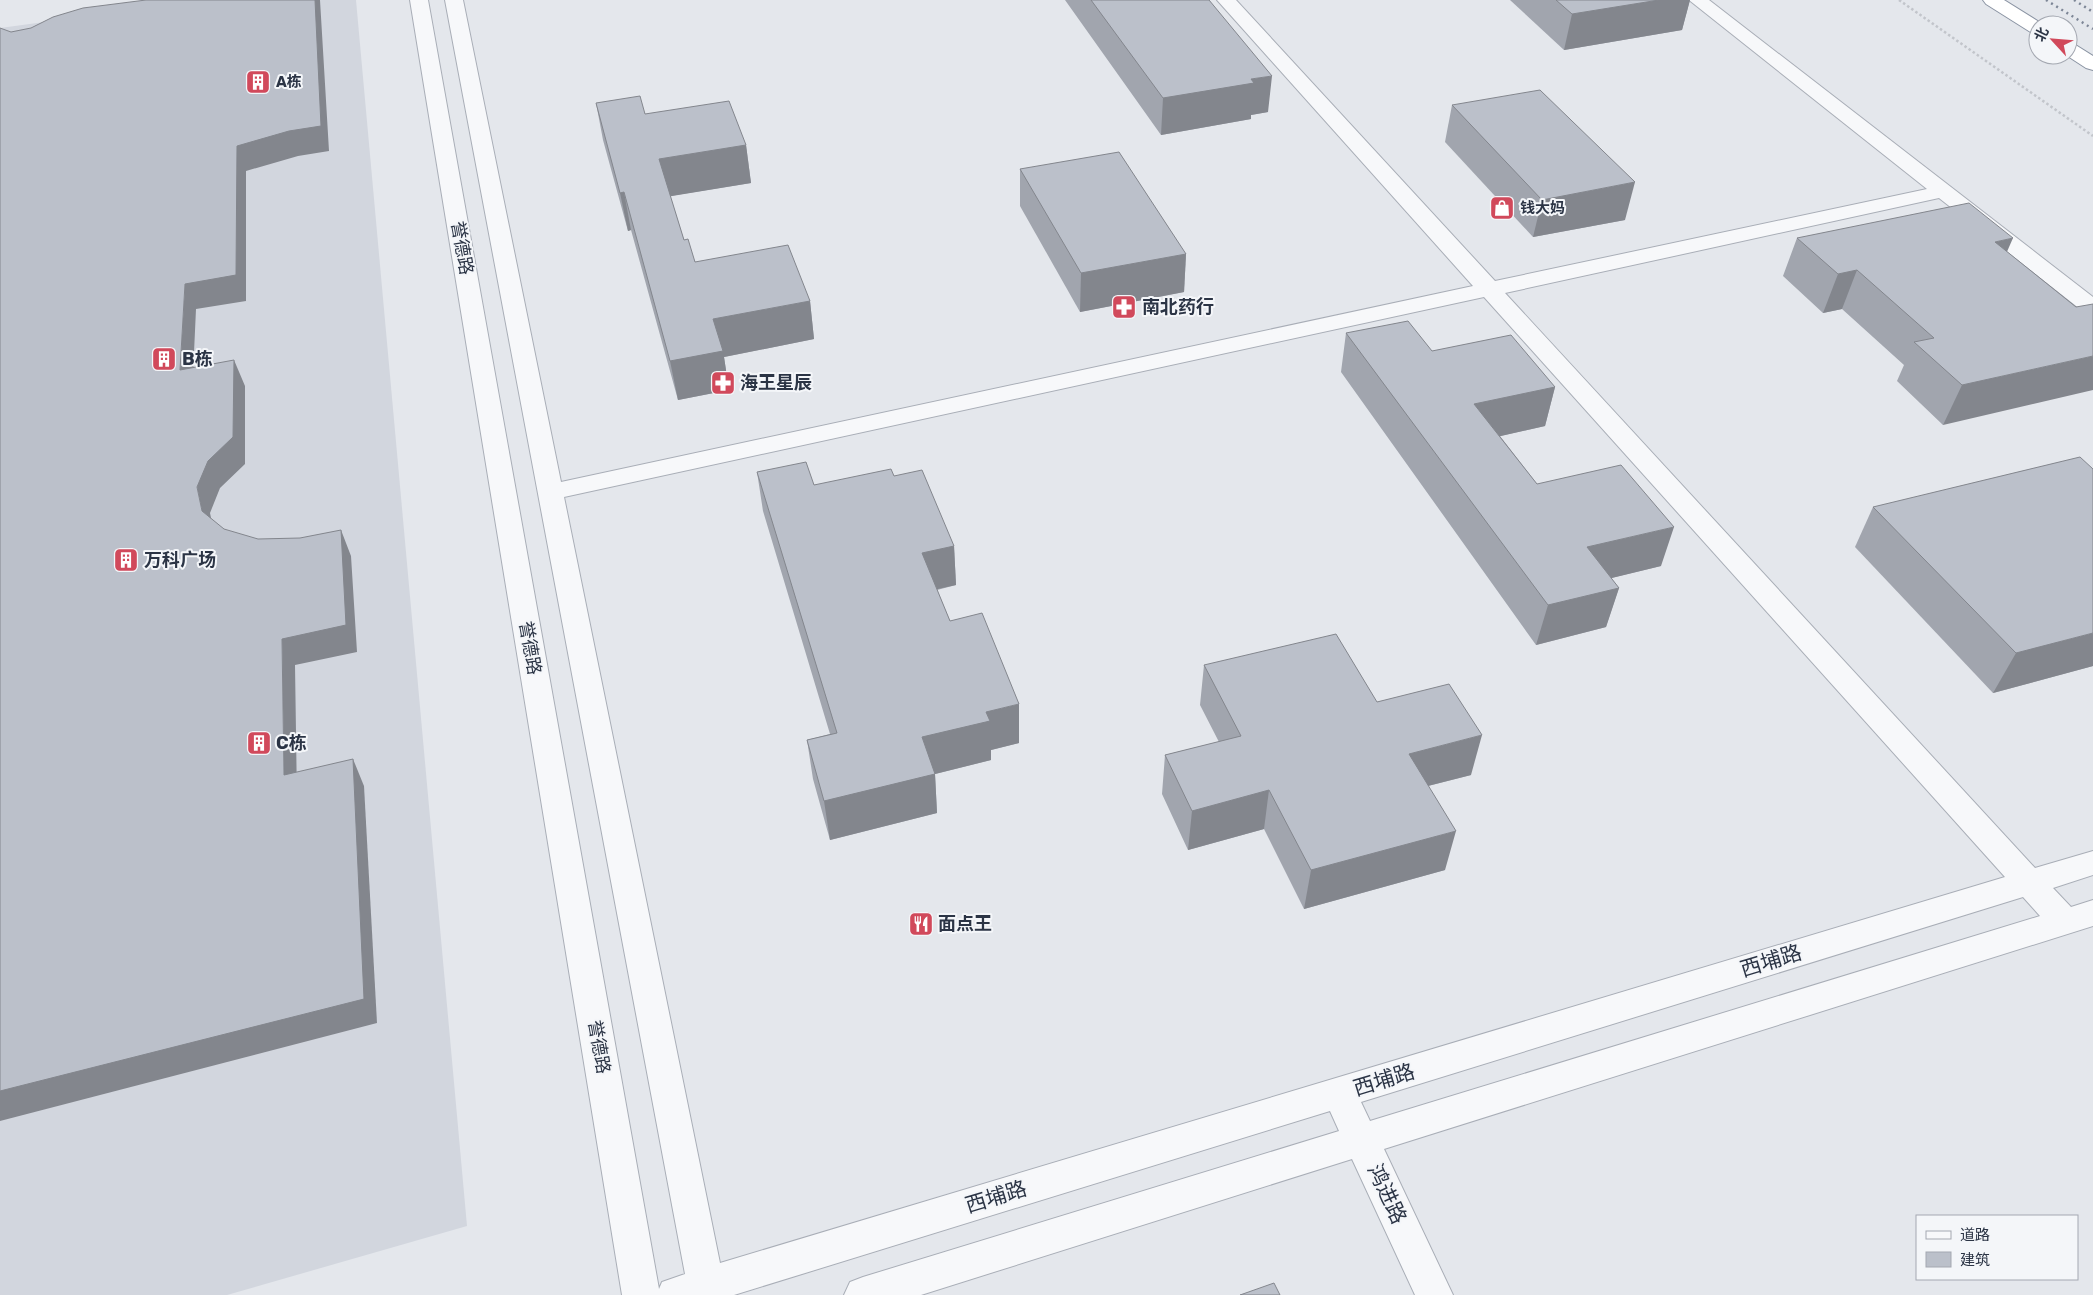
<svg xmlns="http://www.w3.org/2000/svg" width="2093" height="1295" viewBox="0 0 2093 1295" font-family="Rubik,'Noto Sans SC',sans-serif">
	<rect width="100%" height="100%" fill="#e4e7ec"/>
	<path fill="#d2d6de" d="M207 0H356L467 1226 227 1295H0V28Z"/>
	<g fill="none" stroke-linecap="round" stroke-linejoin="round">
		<defs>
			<path id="minor" d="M410 0H428L659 1289 662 1282 685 1274 445 0H463L561 482 1473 286 1217 0H1236L1495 281 1927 189 1689 0H1709L2093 297V315L2085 313 1939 198 1505 293 2035 868 2093 851V875L2053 888 2071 907 2093 900V926L1384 1149 1453 1295H1415L1352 1159 921 1295H844L850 1282 863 1277 1339 1131 1330 1111 734 1295H622ZM1484 297 2005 877 720 1263 564 497ZM2023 897 2040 916 1370 1121 1361 1102Z"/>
			<g id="trunk">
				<path d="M1983 0H2004L2044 25H2038V34L2032 33 1986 4Z"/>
				<path d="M2068 43 2074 44 2093 56V70L2086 68 2066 55H2068Z"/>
			</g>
		</defs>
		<use href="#minor" stroke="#a9aeb7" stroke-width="2"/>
		<use href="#trunk" stroke="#8b94a3" stroke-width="2"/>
		<path stroke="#c2c5cb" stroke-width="2.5" stroke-dasharray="2.5 2.5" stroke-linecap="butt" d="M1899 0 2093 136"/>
		<use href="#minor" fill="#f7f8fa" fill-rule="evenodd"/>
		<use href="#trunk" fill="#fff" fill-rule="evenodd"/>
		<g stroke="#7d8696" stroke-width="2.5" stroke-dasharray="2 4" stroke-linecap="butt">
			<path d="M2046 0 2093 29"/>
			<path d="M2074 0 2093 12"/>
		</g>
	</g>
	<g fill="#a1a5ae">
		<path d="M1065 0H1209L1268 112 1251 115V119L1161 135Z"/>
		<path d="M1510 0H1690L1682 30 1564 50Z"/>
		<path d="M596 103 645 114 746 145 751 183 670 196 684 240 695 262 810 301 814 339 724 357 729 390 678 400 631 230 628 231 603 140Z"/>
		<path d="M1452 105 1625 220 1533 237 1445 142Z"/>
		<path d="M1020 169 1186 254 1184 292 1080 312 1020 206Z"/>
		<path d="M1797 238 2007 252 2076 307 1943 425 1897 381 1904 365 1842 309 1823 313 1783 276Z"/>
		<path d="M1346 333 1432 351 1555 387 1545 426 1500 436 1537 484 1661 566 1611 578 1619 588 1606 627 1536 645 1341 372Z"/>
		<path d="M757 472 814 485 894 476 954 546 956 585 937 590 950 621 1019 743 991 750V760L935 774 937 813 830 840 813 779 807 740 830 734 763 511Z"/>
		<path d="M1873 507 2093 666 1993 693 1855 547Z"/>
		<path d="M1204 665 1377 702 1471 775 1428 786 1445 870 1304 909 1264 829 1188 850 1162 794 1165 755 1219 742 1200 705Z"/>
	</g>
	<g fill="#83868d">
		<path d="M315 0H320L329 151 298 156 246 171V301L196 309 192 396 180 370 185 284 237 146Z"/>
		<path d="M1659 0H1690L1682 30 1564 50 1572 14Z"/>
		<path d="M1272 76 1268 112 1251 115V119L1161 135 1163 98 1251 79Z"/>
		<path d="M746 145 751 183 666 197 659 159Z"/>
		<path d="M1635 182 1625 220 1533 237 1542 200Z"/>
		<path d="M624 192 631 230 628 231 620 193Z"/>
		<path d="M2013 238 1996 277 1995 242Z"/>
		<path d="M1186 254 1184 292 1080 312 1081 273Z"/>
		<path d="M1857 270 1842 309 1823 313 1838 274Z"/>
		<path d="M810 301 814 339 724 357 729 390 678 400 670 361 713 319Z"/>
		<path d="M2093 356V390L1943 425 1962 385Z"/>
		<path d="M234 360 245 386V464L220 488 210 513 215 537 202 511 197 487Z"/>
		<path d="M1555 387 1545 426 1466 444 1474 404Z"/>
		<path d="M1674 527 1661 566 1575 587 1587 547Z"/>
		<path d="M341 530 351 556 357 652 295 665 297 801 284 775 282 639Z"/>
		<path d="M954 546 956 585 924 592 922 553Z"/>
		<path d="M1619 588 1606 627 1536 645 1548 605Z"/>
		<path d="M2093 633V666L1993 693 2016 653Z"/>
		<path d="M1019 704V743L991 750V760L935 774 937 813 830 840 824 801 922 737 986 712Z"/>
		<path d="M1482 735 1471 775 1400 793 1409 754Z"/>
		<path d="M353 759 364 786 377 1023 0 1121V1091Z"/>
		<path d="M1269 790 1264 829 1188 850 1192 811Z"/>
		<path d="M1456 831 1445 870 1304 909 1311 870Z"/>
	</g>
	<g fill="#bbc0ca" stroke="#83868d">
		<path d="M146 0H315L321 126 289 131 237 146 236 275 185 284 180 370 234 360 233 437 208 461 197 487 202 511 224 529 258 539 300 538 341 530 346 625 282 639 284 775 353 759 364 999 0 1091V28L11 32 31 28 53 17 83 8Z"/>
		<path d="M1091 0H1209L1272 76 1251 79 1254 83 1163 98Z"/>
		<path d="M1556 0H1659L1572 14Z"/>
		<path d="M1540 90 1635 182 1542 200 1452 105Z"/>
		<path d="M640 96 645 114 729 101 746 145 659 159 684 240 688 239 695 262 788 245 810 301 713 319 723 351 670 361 624 192 620 193 596 103Z"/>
		<path d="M1119 152 1186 254 1081 273 1020 169Z"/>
		<path d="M1969 203 2013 238 1995 242 2076 307 2093 304V356L1962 385 1914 342 1934 338 1857 270 1838 274 1797 238Z"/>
		<path d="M1408 321 1432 351 1511 335 1555 387 1474 404 1537 484 1621 465 1674 527 1587 547 1619 588 1548 605 1346 333Z"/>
		<path d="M2080 457 2093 469V633L2016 653 1873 507Z"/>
		<path d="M806 462 814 485 891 469 894 476 922 470 954 546 922 553 950 621 982 613 1019 704 986 712 990 721 922 737 935 774 824 801 807 740 837 733 757 472Z"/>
		<path d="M1336 634 1377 702 1449 684 1482 735 1409 754 1456 831 1311 870 1269 790 1192 811 1165 755 1241 736 1204 665Z"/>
		<path d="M1274 1283 1280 1295H1240Z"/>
	</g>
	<defs>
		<symbol id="building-square" viewBox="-11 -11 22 22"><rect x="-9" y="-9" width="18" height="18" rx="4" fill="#d1495b" stroke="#f4f6f9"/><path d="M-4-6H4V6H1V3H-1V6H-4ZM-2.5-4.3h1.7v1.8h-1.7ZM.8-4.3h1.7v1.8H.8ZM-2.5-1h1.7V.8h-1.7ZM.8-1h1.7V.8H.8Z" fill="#fff"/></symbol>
		<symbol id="shop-square" viewBox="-11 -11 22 22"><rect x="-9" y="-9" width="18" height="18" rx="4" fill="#d1495b" stroke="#f4f6f9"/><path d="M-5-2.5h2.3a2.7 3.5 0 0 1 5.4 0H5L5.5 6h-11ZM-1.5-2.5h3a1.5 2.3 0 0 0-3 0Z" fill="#fff"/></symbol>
		<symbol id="pharmacy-square" viewBox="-11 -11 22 22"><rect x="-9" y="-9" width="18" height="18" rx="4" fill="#d1495b" stroke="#f4f6f9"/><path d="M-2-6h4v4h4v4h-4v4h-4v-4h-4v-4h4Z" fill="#fff"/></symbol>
		<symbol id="restaurant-square" viewBox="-11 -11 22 22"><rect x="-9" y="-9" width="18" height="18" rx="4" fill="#d1495b" stroke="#f4f6f9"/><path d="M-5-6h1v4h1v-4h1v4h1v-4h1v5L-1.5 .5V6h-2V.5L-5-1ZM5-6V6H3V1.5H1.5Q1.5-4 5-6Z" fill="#fff"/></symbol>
	</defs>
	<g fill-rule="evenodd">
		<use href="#building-square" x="244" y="68" width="28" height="28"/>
		<use href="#shop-square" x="1488" y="194" width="28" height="28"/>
		<use href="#pharmacy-square" x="1110" y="293" width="28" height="28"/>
		<use href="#building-square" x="150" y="345" width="28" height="28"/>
		<use href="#pharmacy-square" x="709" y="369" width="28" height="28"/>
		<use href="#building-square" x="112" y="546" width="28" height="28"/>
		<use href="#building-square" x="245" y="729" width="28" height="28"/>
		<use href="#restaurant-square" x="907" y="910" width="28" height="28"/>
	</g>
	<g text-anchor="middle" stroke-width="4" stroke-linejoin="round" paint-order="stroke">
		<g font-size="15" font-weight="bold" fill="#2b3445" stroke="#f4f6f9" text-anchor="start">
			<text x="276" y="87">A栋</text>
			<text x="1520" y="213">钱大妈</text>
		</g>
		<g font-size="18" fill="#2b3445" stroke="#f4f6f9">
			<text transform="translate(462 248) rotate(80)" y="6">誉德路</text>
			<text transform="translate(530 648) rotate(80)" y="6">誉德路</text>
			<text transform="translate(599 1047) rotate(80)" y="6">誉德路</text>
		</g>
		<g font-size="18" font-weight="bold" fill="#2b3445" stroke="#f4f6f9" text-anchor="start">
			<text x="1142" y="313">南北药行</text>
			<text x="182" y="365">B栋</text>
			<text x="740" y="389">海王星辰</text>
			<text x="144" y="566">万科广场</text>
			<text x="276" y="749">C栋</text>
			<text x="938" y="930">面点王</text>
		</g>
		<g font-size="21" fill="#2b3445" stroke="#f4f6f9">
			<text transform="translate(1771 961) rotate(-17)" y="7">西埔路</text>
			<text transform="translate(1384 1080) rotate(-17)" y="7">西埔路</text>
			<text transform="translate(1387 1194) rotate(65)" y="7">鸿进路</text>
			<text transform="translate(996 1197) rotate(-17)" y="7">西埔路</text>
		</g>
	</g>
	<rect x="1916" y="1215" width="162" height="65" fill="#f4f6f9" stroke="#a4a8b1"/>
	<rect x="1926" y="1231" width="25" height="8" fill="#f7f8fa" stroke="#a4a8b1"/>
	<text x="1960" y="1240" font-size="15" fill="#2b3445">道路</text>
	<rect x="1926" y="1252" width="25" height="15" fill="#bbc0ca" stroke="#a4a8b1"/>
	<text x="1960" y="1265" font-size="15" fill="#2b3445">建筑</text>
	<g transform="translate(2053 40) rotate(296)"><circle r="24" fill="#f4f6f9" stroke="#a4a8b1"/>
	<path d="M0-4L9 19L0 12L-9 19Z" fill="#d1495b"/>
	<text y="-8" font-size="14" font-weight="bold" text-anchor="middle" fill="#2b3445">北</text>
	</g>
</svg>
